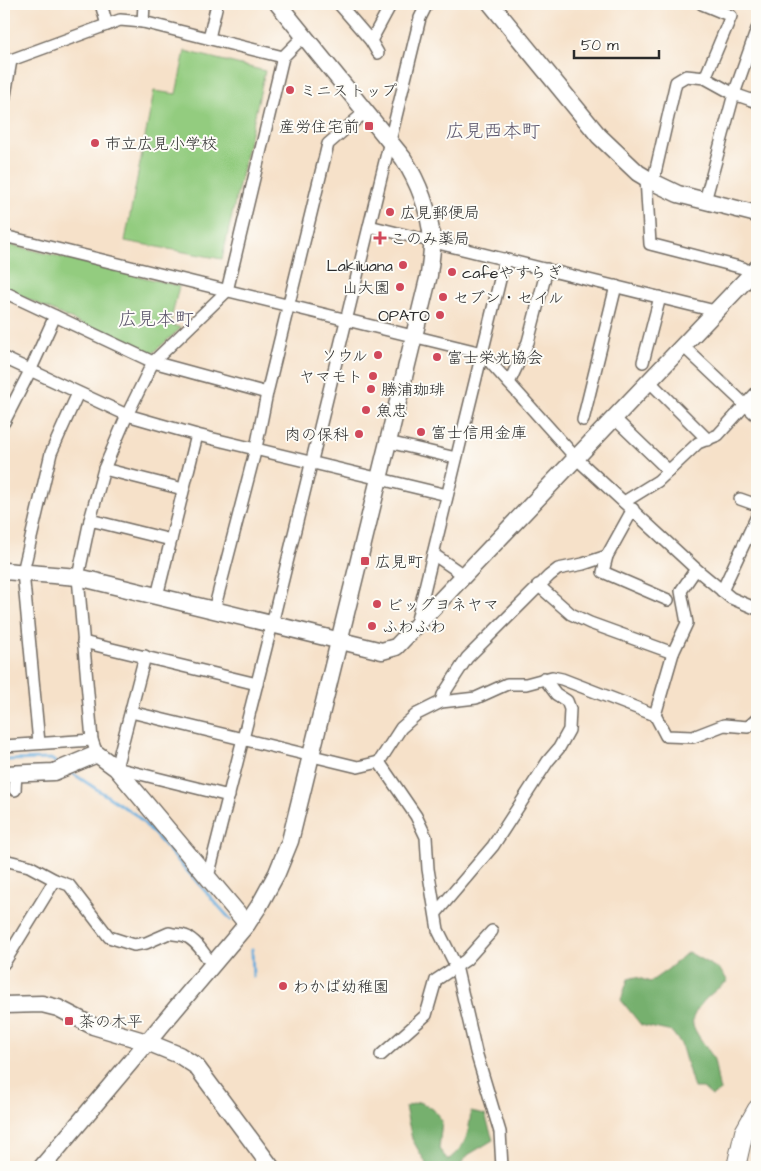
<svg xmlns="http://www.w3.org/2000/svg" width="761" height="1171" viewBox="0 0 761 1171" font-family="'Architects Daughter','Klee One',sans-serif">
	<rect width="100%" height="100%" fill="#fdfcf7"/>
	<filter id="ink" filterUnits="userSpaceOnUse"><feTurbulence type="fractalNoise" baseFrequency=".02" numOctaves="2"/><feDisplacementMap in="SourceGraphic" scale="10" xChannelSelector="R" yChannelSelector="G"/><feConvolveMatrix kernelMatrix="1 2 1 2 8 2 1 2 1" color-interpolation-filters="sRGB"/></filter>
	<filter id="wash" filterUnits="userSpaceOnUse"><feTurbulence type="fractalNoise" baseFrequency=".0096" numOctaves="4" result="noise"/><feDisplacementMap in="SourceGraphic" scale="20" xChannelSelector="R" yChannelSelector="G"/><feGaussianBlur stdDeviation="1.12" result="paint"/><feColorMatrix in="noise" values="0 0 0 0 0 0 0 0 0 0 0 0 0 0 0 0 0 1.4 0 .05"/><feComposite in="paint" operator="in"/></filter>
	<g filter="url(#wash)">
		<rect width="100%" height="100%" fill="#f6e1c9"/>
		<g fill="#93cc7f" stroke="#5f7c55">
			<path d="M185 51 265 71 222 259 125 241 154 91 176 94Z"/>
			<path d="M4 243 179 286 170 324 181 328 153 353 148 355 4 288Z"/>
		</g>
		<g fill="#76b06e" stroke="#506e4c">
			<path d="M688 952 720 970 728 981C716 989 686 1012 694 1028 699 1038 707 1048 713 1057 715 1061 718 1084 720 1091L712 1096 703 1088H694L681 1044 672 1032 641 1025 621 1000 628 979 636 977 650 982 667 970Z"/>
			<path d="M419 1102 433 1109 442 1121 439 1149 448 1160C467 1145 468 1135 471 1112L485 1115 493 1140 468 1155 458 1167H428L412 1139 405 1107Z"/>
		</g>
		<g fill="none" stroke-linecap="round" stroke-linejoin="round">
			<g stroke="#67acdc" stroke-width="3">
				<path d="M4 760 51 759 59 765"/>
				<path d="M69 771 136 815 155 835 231 920"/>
				<path d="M252 949 253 977"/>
			</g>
		</g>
	</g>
	<g filter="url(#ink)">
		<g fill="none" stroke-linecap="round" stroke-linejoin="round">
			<defs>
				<g id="street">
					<path d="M101 4 107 25"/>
					<path d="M339 4 371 41 378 53"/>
					<path d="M702 4 731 16 705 78"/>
					<path d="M143 22 144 4"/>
					<path d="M209 38 217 4"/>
					<path d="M371 41 391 4"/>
					<path d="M4 58 11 60 120 20 143 22 283 57"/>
					<path d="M4 101 11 60"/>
					<path d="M646 178 650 244 743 268 757 278"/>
					<path d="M653 182 676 82 686 76 705 78 734 94 757 102"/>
					<path d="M705 201 734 94 757 29"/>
					<path d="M369 226 715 311"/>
					<path d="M4 236 482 353 576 458 696 569 731 598 757 609"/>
					<path d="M4 292 153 362 267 393"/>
					<path d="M683 346 757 416"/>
					<path d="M4 358 127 415 197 435 447 495"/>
					<path d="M643 362 660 297"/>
					<path d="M649 381 708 440"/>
					<path d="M509 383 528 342 547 269"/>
					<path d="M614 418 669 471"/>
					<path d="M583 420 616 286"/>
					<path d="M4 422 30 371 55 316"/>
					<path d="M388 442 456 458"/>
					<path d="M104 469 183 489"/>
					<path d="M740 499 757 505"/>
					<path d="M624 502 658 481 698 443 718 435 757 392"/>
					<path d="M633 509 607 556 603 572 668 600"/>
					<path d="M90 520 171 540"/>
					<path d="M433 554 465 576"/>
					<path d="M538 585 571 614 590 623 673 653 655 715"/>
					<path d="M722 591 757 516"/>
					<path d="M157 596 197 435"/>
					<path d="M214 610 256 448 267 393 328 144 365 112"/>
					<path d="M416 624 505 259"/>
					<path d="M83 642 257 684"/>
					<path d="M673 653 687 623 681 591 696 569"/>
					<path d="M145 656 116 768 229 796"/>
					<path d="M441 702 443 695 467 658 549 576 558 569 583 564 607 556"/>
					<path d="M131 712 358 767 379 762 416 816 426 837 428 869 438 930 456 966 476 1052 500 1132 502 1167"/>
					<path d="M39 743 23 572 51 453 78 393"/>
					<path d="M4 746 92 740"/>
					<path d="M97 754 92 740 78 577 90 520 104 469 127 415 153 362 227 291 283 57 304 36"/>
					<path d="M379 762 401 728 417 714 441 702 476 698 507 684H526L552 677 562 679 655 715 666 736 693 737 724 725 748 727 757 719"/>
					<path d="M15 790 16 773"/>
					<path d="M4 860 29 866 55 880 69 885 109 937 134 945 146 943 169 933C175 935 180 934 185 936 197 940 206 957 213 966"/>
					<path d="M208 877 272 624 420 18 427 4"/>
					<path d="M436 913 493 846 548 761 559 748 569 730 570 709 567 701 556 694 544 678"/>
					<path d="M4 963 55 880"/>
					<path d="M381 1055 426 1015 436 980 466 960 492 931"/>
				</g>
				<g id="secondary">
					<path d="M491 4 599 136 638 173 653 182 678 194 757 214"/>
					<path d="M4 571 78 577 382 651 396 647 757 268"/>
					<path d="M4 774 54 772 97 754 116 768 247 924"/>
					<path d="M4 1005 42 1004 58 1008 93 1026 147 1042 179 1055 196 1066 271 1167"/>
					<path d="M42 1167 247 924 259 906 277 873 290 841 429 275C430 263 433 251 432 239 429 210 419 183 403 158L278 4"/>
				</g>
				<path id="primary" d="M736 1167 744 1132 757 1109"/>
			</defs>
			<use href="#street" stroke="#726b62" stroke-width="14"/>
			<use href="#secondary" stroke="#726b62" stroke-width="19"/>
			<use href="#primary" stroke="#726b62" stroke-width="20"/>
			<use href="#street" stroke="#fff" stroke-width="11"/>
			<use href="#secondary" stroke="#fff" stroke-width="16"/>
			<use href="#primary" stroke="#fff" stroke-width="18"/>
		</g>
	</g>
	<g fill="#d1495b" stroke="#fdfcf7" stroke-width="2">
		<circle cx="290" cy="90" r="5"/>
		<rect x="364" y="121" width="10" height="10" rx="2.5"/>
		<circle cx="95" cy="143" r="5"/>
		<circle cx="390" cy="212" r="5"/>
		<path d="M377.5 230.5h5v5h5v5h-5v5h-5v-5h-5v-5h5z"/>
		<circle cx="403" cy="265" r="5"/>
		<circle cx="452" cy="272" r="5"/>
		<circle cx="400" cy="287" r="5"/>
		<circle cx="443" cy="297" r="5"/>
		<circle cx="440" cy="315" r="5"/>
		<circle cx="378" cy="355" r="5"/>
		<circle cx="437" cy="357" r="5"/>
		<circle cx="373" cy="376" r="5"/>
		<circle cx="371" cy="389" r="5"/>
		<circle cx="366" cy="410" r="5"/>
		<circle cx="421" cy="432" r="5"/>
		<circle cx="359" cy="434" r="5"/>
		<rect x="360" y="556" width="10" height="10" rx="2.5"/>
		<circle cx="377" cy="604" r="5"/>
		<circle cx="372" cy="626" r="5"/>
		<circle cx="283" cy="986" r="5"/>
		<rect x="64" y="1016" width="10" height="10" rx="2.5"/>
	</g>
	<g text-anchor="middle" stroke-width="4" stroke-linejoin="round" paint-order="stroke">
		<g font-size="16" fill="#2b2b2b" stroke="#fdfcf7" text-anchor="start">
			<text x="300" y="96">ミニストップ</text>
			<text x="359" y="132" text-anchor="end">産労住宅前</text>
			<text x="105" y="149">市立広見小学校</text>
			<text x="400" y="218">広見郵便局</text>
			<text x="390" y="244">このみ薬局</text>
			<text x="393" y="271" text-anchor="end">Lakiluana</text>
			<text x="462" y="278">cafeやすらぎ</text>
			<text x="390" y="293" text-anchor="end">山大園</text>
			<text x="453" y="303">セブン・セイル</text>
			<text x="430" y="321" text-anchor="end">OPATO</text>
			<text x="368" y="361" text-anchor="end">ソウル</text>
			<text x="447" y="363">富士栄光協会</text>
			<text x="363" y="382" text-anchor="end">ヤマモト</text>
			<text x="381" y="395">勝浦珈琲</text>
			<text x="376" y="416">魚忠</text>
			<text x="431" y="438">富士信用金庫</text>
			<text x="349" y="440" text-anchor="end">肉の保科</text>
			<text x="375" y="567">広見町</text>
			<text x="387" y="610">ビッグヨネヤマ</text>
			<text x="382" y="632">ふわふわ</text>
			<text x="293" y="992">わかば幼稚園</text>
			<text x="79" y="1027">茶の木平</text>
		</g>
		<g font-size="19" fill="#5c566c" stroke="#fdfcf7">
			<text x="493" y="137">広見西本町</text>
			<text x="156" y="325">広見本町</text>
		</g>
	</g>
	<rect width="761" height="1171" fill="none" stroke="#fdfcf7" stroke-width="20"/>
	<path d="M574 50v8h85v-8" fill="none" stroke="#2b2b2b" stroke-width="2.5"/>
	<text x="581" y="50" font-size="15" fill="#2b2b2b" stroke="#fdfcf7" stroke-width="4" paint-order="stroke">50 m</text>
</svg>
